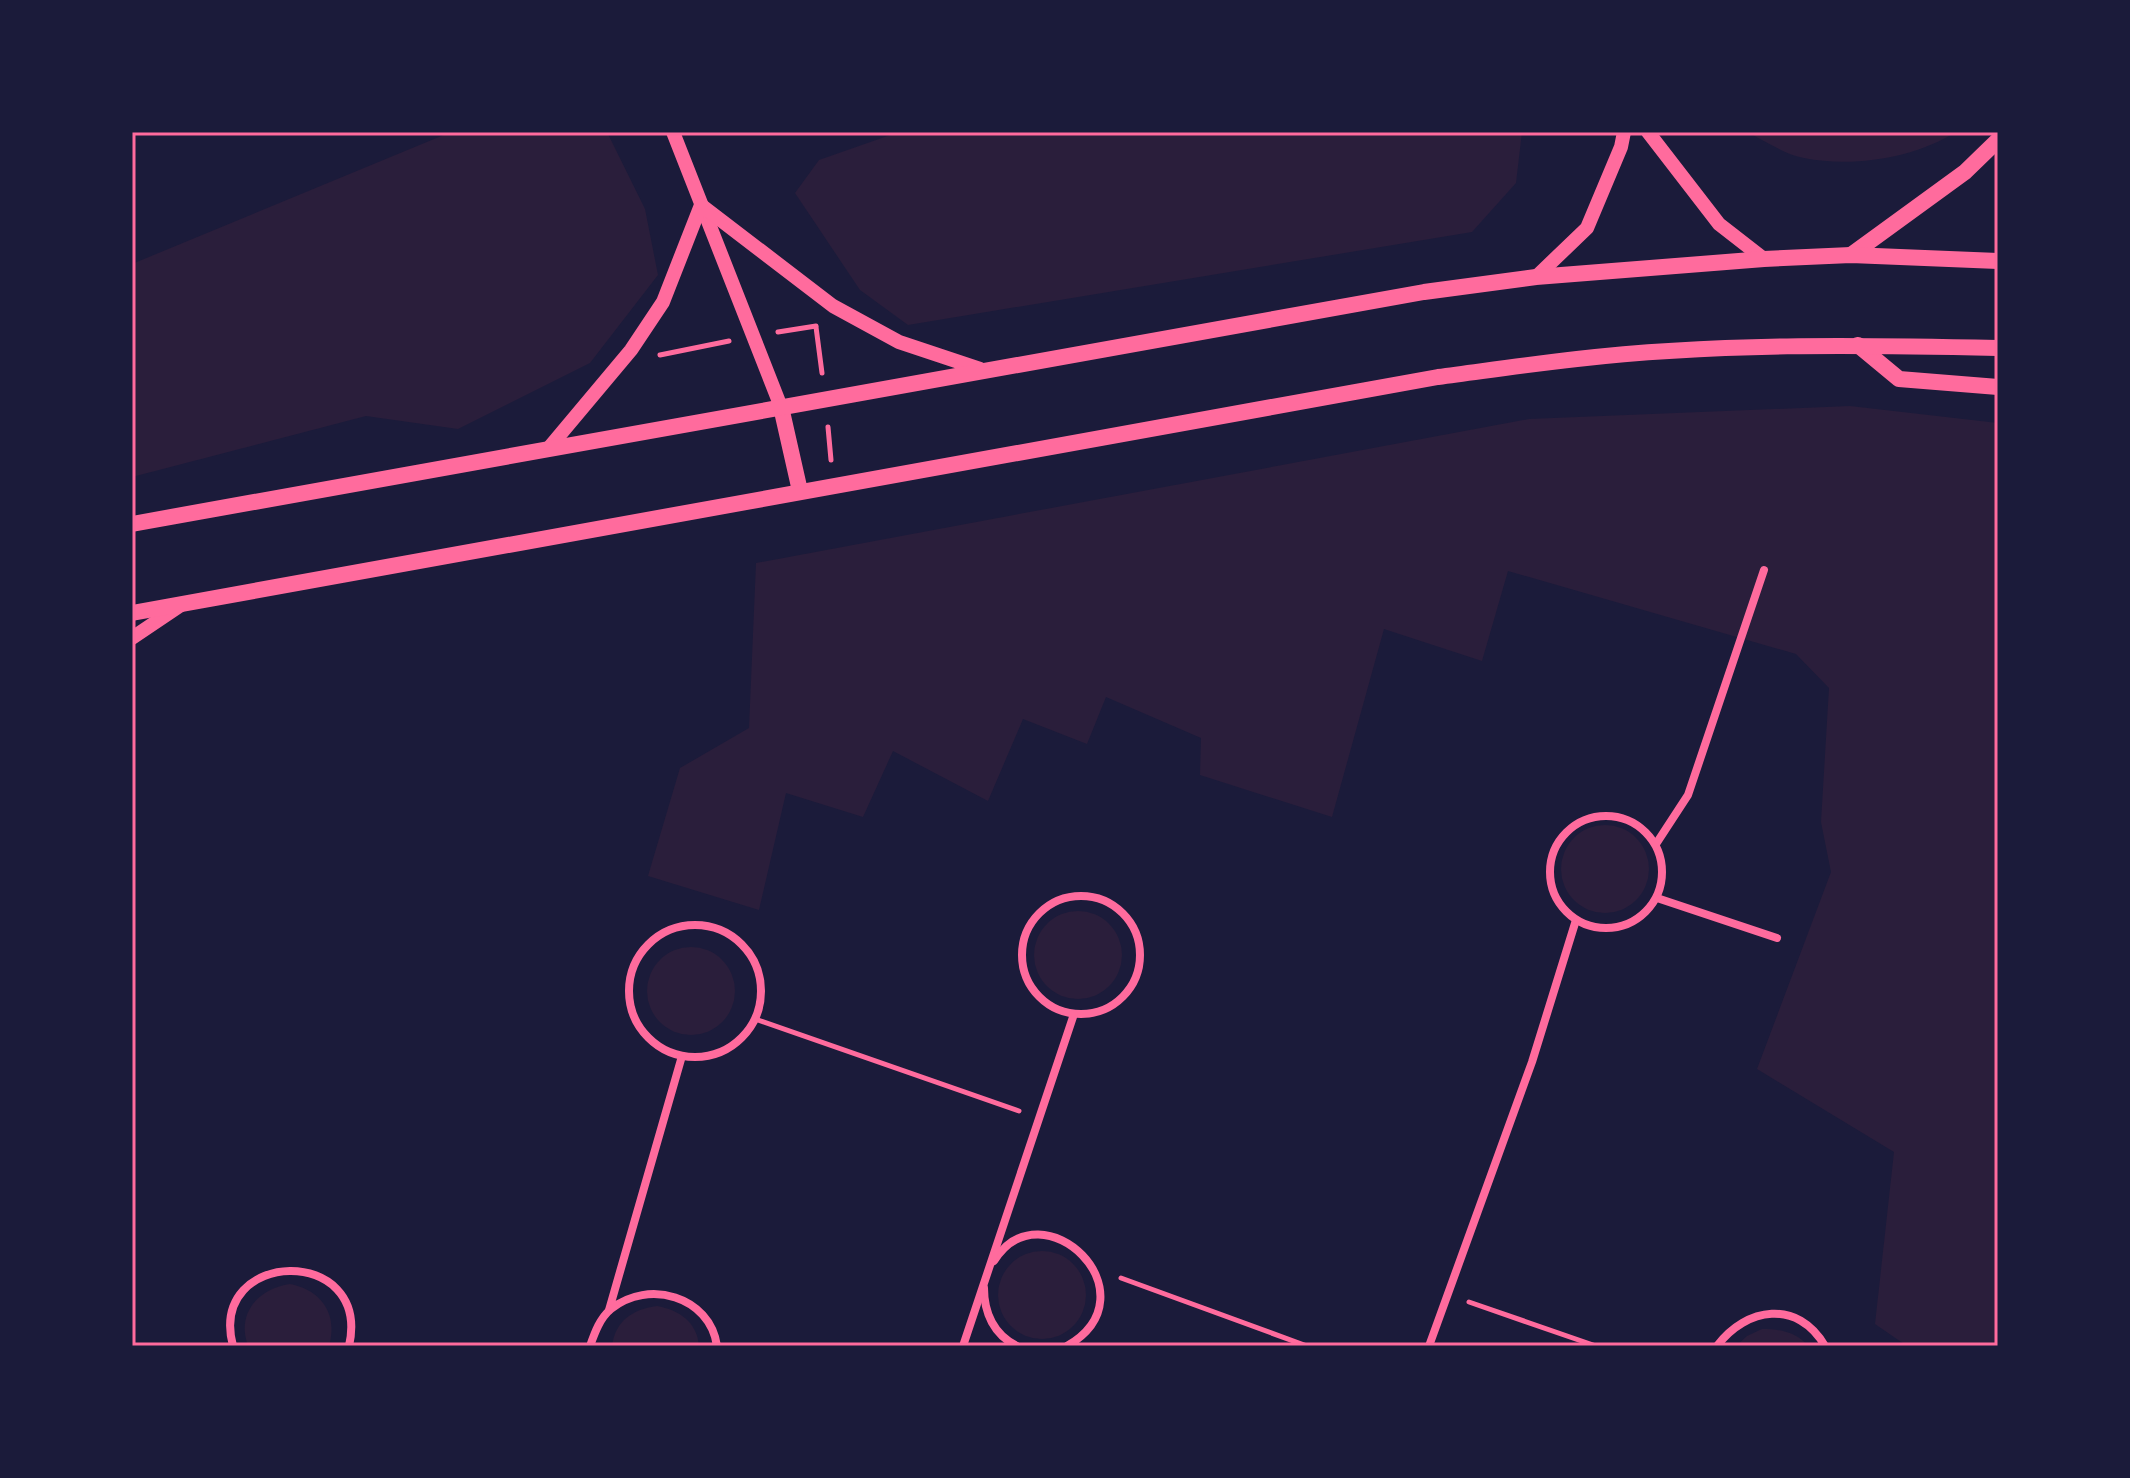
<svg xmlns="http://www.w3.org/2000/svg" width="2130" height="1478" viewBox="0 0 2130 1478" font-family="'PT Sans Narrow',sans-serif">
	<rect width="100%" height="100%" fill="#1b1b3a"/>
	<g fill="#2a1e3b">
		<path d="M451 132H607L645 209 658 275 590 363 458 429 366 416 132 477V264Z"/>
		<path d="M899 132H1522L1516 183 1472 232 908 325 860 290 795 193 819 160Z"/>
		<path d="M1747 132H1956C1914 158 1853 168 1804 158 1785 155 1764 140 1747 132Z"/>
		<path d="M1850 406 1998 423V1346H1907L1875 1324 1894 1152 1757 1069 1831 872 1821 822 1829 688 1796 654 1508 571 1482 661 1384 629 1332 817 1200 775 1201 738 1106 697 1087 744 1023 719 988 801 893 751 863 817 786 793 759 910 648 876 680 768 749 728 756 563 1529 419Z"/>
		<circle cx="1605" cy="869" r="44"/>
		<circle cx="1078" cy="955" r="44"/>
		<circle cx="691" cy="991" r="44"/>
		<circle cx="1042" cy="1295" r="44"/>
		<path d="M290 1284C322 1290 338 1315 329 1346H248C236 1313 258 1289 290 1284Z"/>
		<path d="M657 1306C679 1310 697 1322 699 1346H612C615 1321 633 1309 657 1306Z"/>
		<path d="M1762 1329C1780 1329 1796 1332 1808 1346H1736L1747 1336Z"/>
	</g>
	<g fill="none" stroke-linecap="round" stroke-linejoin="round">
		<g stroke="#ff6b9d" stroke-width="5">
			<path d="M816 327 822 373"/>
			<path d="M778 332 816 326"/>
			<path d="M660 355 729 341"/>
			<path d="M828 427 831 460"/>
			<path d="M755 1019 1019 1111"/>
			<path d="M1121 1278 1307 1346"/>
			<path d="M1469 1302 1596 1346"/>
		</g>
		<g stroke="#ff6b9d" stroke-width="8">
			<circle cx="1606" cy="872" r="56"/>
			<path d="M1656 844 1688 795 1764 570"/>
			<circle cx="1081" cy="955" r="59"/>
			<path d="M1657 898 1777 938"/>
			<circle cx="695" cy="991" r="66"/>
			<path d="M994 1261C1042 1184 1157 1294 1067 1346"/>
			<path d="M984 1288C984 1313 994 1335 1017 1346"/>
			<path d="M609 1310 682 1056"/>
			<path d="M233 1346C207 1248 372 1244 349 1346"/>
			<path d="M590 1346C595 1332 600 1318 611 1309 648 1279 710 1296 717 1346"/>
			<path d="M963 1346 1074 1014"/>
			<path d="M1429 1346 1532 1062 1576 920"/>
			<path d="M1717 1346C1746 1307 1798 1299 1825 1346"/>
		</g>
		<g stroke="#ff6b9d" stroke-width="14">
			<path d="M673 132 781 407"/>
			<path d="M1648 132 1719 224 1764 259"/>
			<path d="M1536 277 1587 228 1621 147 1624 132"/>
			<path d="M548 449 631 350 663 302 701 205 833 306 899 342 980 369"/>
			<path d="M132 638 181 605"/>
		</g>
		<g stroke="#ff6b9d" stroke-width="16">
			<path d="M1851 255 1965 172 1998 140"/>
			<path d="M1858 345 1899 379 1998 387"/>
			<path d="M781 407 800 491"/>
			<path d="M132 524 1424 292 1536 277 1764 259 1851 255 1998 261"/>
			<path d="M132 613 1438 377C1484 371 1531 364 1577 359 1716 343 1858 345 1998 348"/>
		</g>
	</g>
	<rect width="2130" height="1478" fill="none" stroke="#1b1b3a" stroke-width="268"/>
	<rect x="134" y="134" width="1862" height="1210" fill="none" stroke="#ff6b9d" stroke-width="3"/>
</svg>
